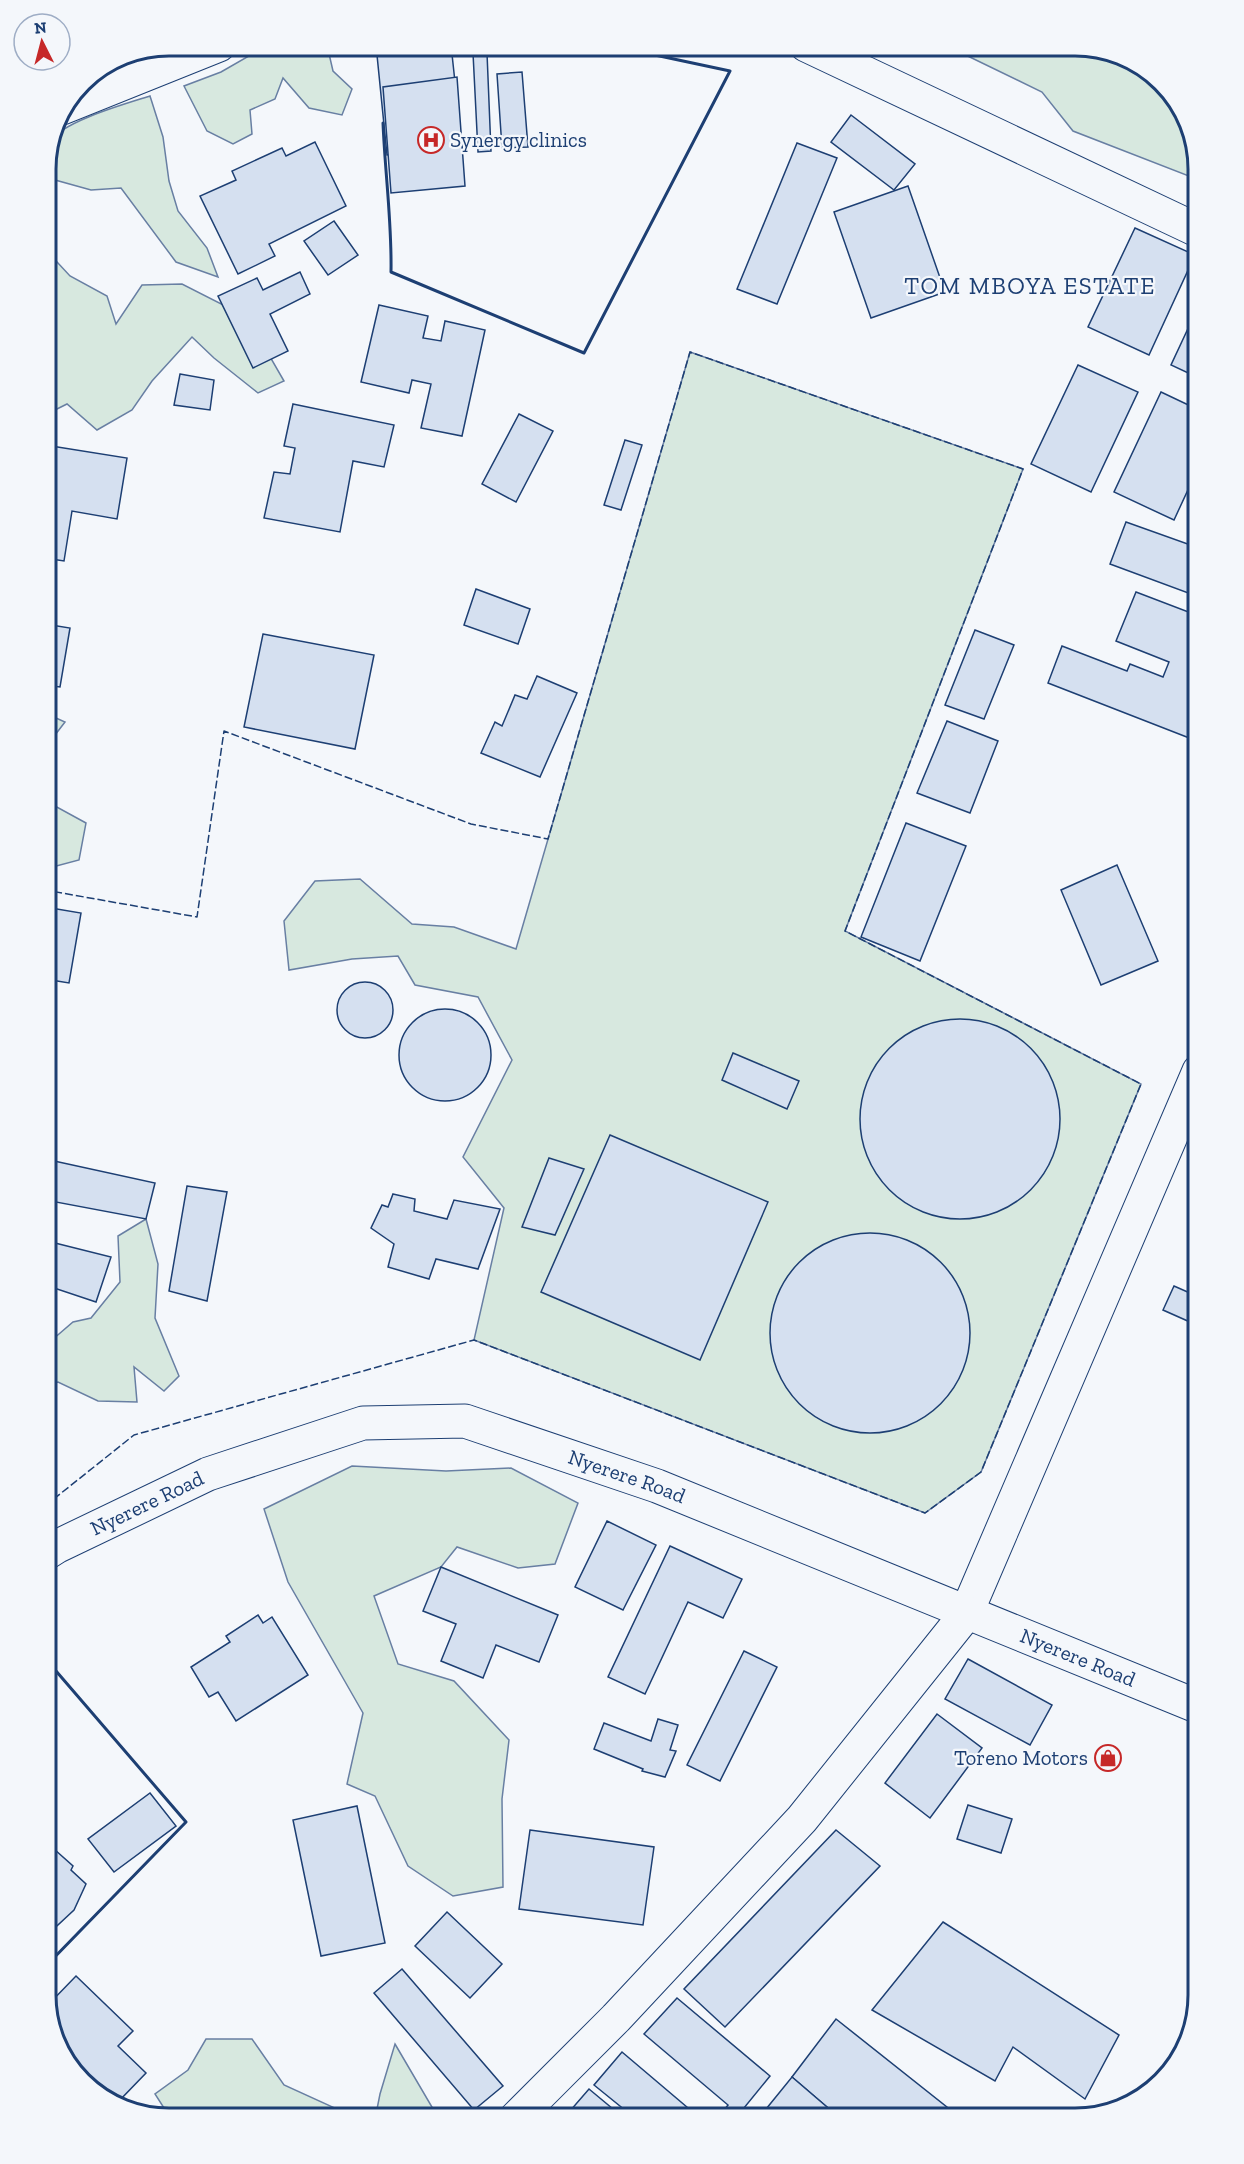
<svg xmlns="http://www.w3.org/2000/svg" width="1244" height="2164" viewBox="0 0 1244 2164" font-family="'Zilla Slab',serif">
	<rect width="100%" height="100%" fill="#f4f7fb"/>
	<g fill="#d7e8df" stroke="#687fa3" stroke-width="1.5">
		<path d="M268 45H327L333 71 352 89 342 115 309 108 283 78 275 99 250 110 252 134 233 144 207 131 184 86 221 72Z"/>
		<path d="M945 45H1084L1144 66 1186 114 1199 169V180L1073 131 1042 92Z"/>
		<path d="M150 96 163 137 169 181 178 211 207 248 218 277 176 262 121 188 91 190 48 178 45 174C45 164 46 151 50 142 60 122 128 103 150 96Z"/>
		<path d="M45 249 70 276 107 296 116 324 142 285 182 284 247 317 284 381 258 393 214 358 192 337 152 381 132 410 97 430 67 404 45 415Z"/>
		<path d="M690 352 1023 469 845 931 1141 1084 981 1472 925 1513 474 1340 504 1208 463 1157 512 1060 478 997 415 985 398 956 352 959 289 970 284 921 315 881 360 879 412 924 454 927 516 949Z"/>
		<path d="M45 713 65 722 45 748Z"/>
		<path d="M45 782 53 805 86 823 79 860 45 869Z"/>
		<path d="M146 1219 158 1264 155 1318 179 1376 164 1391 134 1367 137 1402 98 1401 58 1382 45 1385V1346L73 1322 91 1318 120 1282 118 1236Z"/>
		<path d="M352 1466 446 1471 511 1468 578 1503 555 1564 518 1568 457 1547 441 1567 374 1596 398 1664 454 1681 509 1740 502 1799 503 1887 453 1896 408 1866 375 1796 347 1784 363 1713 288 1582 264 1509Z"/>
		<path d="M206 2039H252L284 2085 337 2109 345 2119H250L246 2110 213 2119H171L155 2094 188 2070Z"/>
		<path d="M395 2044 439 2119H375L380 2094Z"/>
	</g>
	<g fill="#d5e0f0" stroke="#1d3f73" stroke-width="1.5">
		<path d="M376 45H451L462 147 387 155Z"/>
		<path d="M473 53H487L491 151 478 152Z"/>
		<path d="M522 72 528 147 502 148 497 74Z"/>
		<path d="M457 77 465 186 391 193 383 87Z"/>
		<path d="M851 115 915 164 894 190 831 142Z"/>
		<path d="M315 142 346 206 269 244 275 256 238 274 200 196 236 180 232 171 282 148 286 156Z"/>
		<path d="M797 143 837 158 777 304 737 289Z"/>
		<path d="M908 186 945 292 871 318 834 212Z"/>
		<path d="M334 221 358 255 328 275 304 241Z"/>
		<path d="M1135 228 1195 255 1149 355 1088 327Z"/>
		<path d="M300 272 310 294 270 314 288 351 253 368 218 296 257 278 263 290Z"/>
		<path d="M379 305 428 316 423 338 441 341 445 321 485 330 462 436 421 428 431 384 412 380 409 393 361 382Z"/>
		<path d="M1199 305V378L1171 365Z"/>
		<path d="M1078 365 1138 392 1091 492 1031 464Z"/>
		<path d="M180 374 214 380 210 410 174 405Z"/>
		<path d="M1161 392 1199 410V466L1174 520 1114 492Z"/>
		<path d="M293 404 394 425 384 467 353 461 340 532 264 518 274 472 290 474 295 448 284 446Z"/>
		<path d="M519 414 553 431 516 502 482 484Z"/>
		<path d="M625 440 642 445 621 510 604 505Z"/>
		<path d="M45 445 127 458 117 519 72 511 64 561 45 558Z"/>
		<path d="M1126 522 1199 548V597L1110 564Z"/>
		<path d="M476 589 530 609 518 644 464 625Z"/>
		<path d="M1136 592 1199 616V737L1197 741 1048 683 1062 646 1127 671 1130 664 1163 677 1169 662 1116 641Z"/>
		<path d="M45 624 70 628 60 687 45 685Z"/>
		<path d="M975 630 1014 645 984 719 945 705Z"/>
		<path d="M263 634 374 655 355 749 244 727Z"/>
		<path d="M537 676 577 693 540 777 481 753 495 722 502 726 515 695 527 699Z"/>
		<path d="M947 721 998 741 970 813 917 793Z"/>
		<path d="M906 823 966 846 920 961 861 937Z"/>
		<path d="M1117 865 1158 961 1101 985 1061 890Z"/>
		<path d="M45 907 81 913 69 983 45 979Z"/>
		<circle cx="365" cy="1010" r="28"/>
		<circle cx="445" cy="1055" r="46"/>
		<circle cx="960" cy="1119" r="100"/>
		<path d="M733 1053 799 1081 787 1109 722 1080Z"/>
		<path d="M610 1135 768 1202 700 1360 541 1292Z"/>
		<path d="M549 1158 584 1169 555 1235 522 1227Z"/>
		<path d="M45 1159 155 1183 146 1219 45 1200Z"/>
		<path d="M187 1186 227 1192 207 1301 169 1291Z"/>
		<path d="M393 1194 415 1199 414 1211 447 1219 454 1200 500 1209 478 1269 436 1259 429 1279 388 1267 394 1244 371 1228 382 1205 388 1207Z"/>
		<circle cx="870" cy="1333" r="100"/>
		<path d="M55 1243 111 1257 96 1302 45 1285V1272Z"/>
		<path d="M1174 1286 1199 1297V1326L1163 1310Z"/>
		<path d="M607 1521 656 1545 623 1610 575 1587Z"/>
		<path d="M670 1546 742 1579 723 1618 688 1602 645 1694 608 1677Z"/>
		<path d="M441 1567 558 1615 539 1662 496 1645 483 1678 441 1661 456 1624 423 1611Z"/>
		<path d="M258 1615 263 1623 272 1617 308 1675 236 1721 218 1692 209 1697 191 1667 230 1642 226 1636Z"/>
		<path d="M744 1651 777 1667 720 1781 687 1765Z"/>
		<path d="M968 1659 1052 1705 1030 1745 945 1699Z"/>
		<path d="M937 1714 982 1748 930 1818 885 1783Z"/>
		<path d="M658 1719 678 1725 670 1750 676 1751 665 1777 642 1771 643 1769 594 1749 604 1723 651 1741Z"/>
		<path d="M150 1793 176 1826 114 1872 88 1839Z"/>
		<path d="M968 1805 1012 1819 1001 1853 957 1839Z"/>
		<path d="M357 1806 385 1943 321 1956 293 1820Z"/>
		<path d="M530 1830 654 1847 643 1925 519 1909Z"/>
		<path d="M836 1830 880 1866 725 2027 684 1989Z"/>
		<path d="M45 1844 50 1850 54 1849 73 1866 71 1870 86 1884 74 1910 45 1937Z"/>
		<path d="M447 1912 502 1964 470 1998 415 1946Z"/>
		<path d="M943 1922 1119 2035 1085 2099 1013 2047 995 2081 872 2010Z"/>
		<path d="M402 1969 503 2086 474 2110 374 1993Z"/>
		<path d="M76 1976 133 2031 118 2046 146 2073 116 2104 100 2098 58 2050 47 2006Z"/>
		<path d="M677 1998 770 2076 735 2119H717L728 2105 644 2034Z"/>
		<path d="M836 2019 962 2119H841L792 2077Z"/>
		<path d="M622 2052 701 2119H636L594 2085Z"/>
		<path d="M792 2077 841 2119H758Z"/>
		<path d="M589 2089 625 2119H563Z"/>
	</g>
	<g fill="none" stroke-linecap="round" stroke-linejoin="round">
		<defs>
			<g id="minor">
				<path d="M806 45 1199 231"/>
				<path d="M62 108 219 45"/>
				<path d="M515 2119 616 2018 802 1819 966 1614 1199 1071"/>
			</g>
			<g id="major">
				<path id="s1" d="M45 1554 56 1547 208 1474 363 1423 465 1421 657 1486 1199 1707"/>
			</g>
		</defs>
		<use href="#minor" stroke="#1d3f73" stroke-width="35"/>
		<use href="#major" stroke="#1d3f73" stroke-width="35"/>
		<use href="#minor" stroke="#f4f7fb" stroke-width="33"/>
		<use href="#major" stroke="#f4f7fb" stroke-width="33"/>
		<path stroke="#1d3f73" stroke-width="1.5" stroke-dasharray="8 3" stroke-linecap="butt" d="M45 1506 134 1435 474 1340 925 1513 981 1472 1141 1084 845 931 1023 469 690 352 548 839 471 824 224 731 197 917 45 890"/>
		<g stroke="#1d3f73" stroke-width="3">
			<path d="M383 123C385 173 392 222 391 272L584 353 730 71 608 45"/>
			<path d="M45 1967 186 1822 50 1664 45 1669"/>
		</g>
	</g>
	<defs>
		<symbol id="hospital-ring" viewBox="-11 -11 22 22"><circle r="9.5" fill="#f4f7fb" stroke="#c62828" stroke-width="1.5"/><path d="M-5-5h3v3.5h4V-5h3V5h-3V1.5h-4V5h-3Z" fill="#c62828"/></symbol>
		<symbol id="shop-ring" viewBox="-11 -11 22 22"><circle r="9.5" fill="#f4f7fb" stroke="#c62828" stroke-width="1.5"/><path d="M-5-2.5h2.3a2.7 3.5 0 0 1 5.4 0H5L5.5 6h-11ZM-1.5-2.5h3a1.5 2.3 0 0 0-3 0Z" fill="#c62828"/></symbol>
	</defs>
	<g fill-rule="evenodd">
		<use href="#hospital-ring" x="416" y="125" width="30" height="30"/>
		<use href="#shop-ring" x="1093" y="1743" width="30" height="30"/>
	</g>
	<g text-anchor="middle" stroke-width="4.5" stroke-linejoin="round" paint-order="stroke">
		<g font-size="21" fill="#1d3f73" stroke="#f4f7fb" text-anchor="start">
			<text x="450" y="147">Synergy clinics</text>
			<text x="1088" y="1765" text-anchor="end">Toreno Motors</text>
		</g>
		<g font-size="21" fill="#1d3f73" stroke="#f4f7fb">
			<text dy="7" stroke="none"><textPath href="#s1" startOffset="618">Nyerere Road</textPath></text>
			<text dy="7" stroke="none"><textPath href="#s1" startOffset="114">Nyerere Road</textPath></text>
			<text dy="7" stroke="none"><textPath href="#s1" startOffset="1104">Nyerere Road</textPath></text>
		</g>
		<g font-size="24" letter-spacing="1.5" fill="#1d3f73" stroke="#f4f7fb">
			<text x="1030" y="294">TOM MBOYA ESTATE</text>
		</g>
	</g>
	<path d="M0 0H1244V2164H0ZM169 56H1075A113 113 0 0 1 1188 169V1995A113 113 0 0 1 1075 2108H169A113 113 0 0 1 56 1995V169A113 113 0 0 1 169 56Z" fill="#f4f7fb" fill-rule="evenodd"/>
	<path fill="none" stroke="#1d3f73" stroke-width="3" d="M169 56H1075A113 113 0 0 1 1188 169V1995A113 113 0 0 1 1075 2108H169A113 113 0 0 1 56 1995V169A113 113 0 0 1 169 56Z"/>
	<g transform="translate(42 42) rotate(354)"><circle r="28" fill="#f4f7fb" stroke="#9eadc5" stroke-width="1.5"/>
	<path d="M0-4.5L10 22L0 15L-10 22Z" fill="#c62828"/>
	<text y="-9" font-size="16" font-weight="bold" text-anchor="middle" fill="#1d3f73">N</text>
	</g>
</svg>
